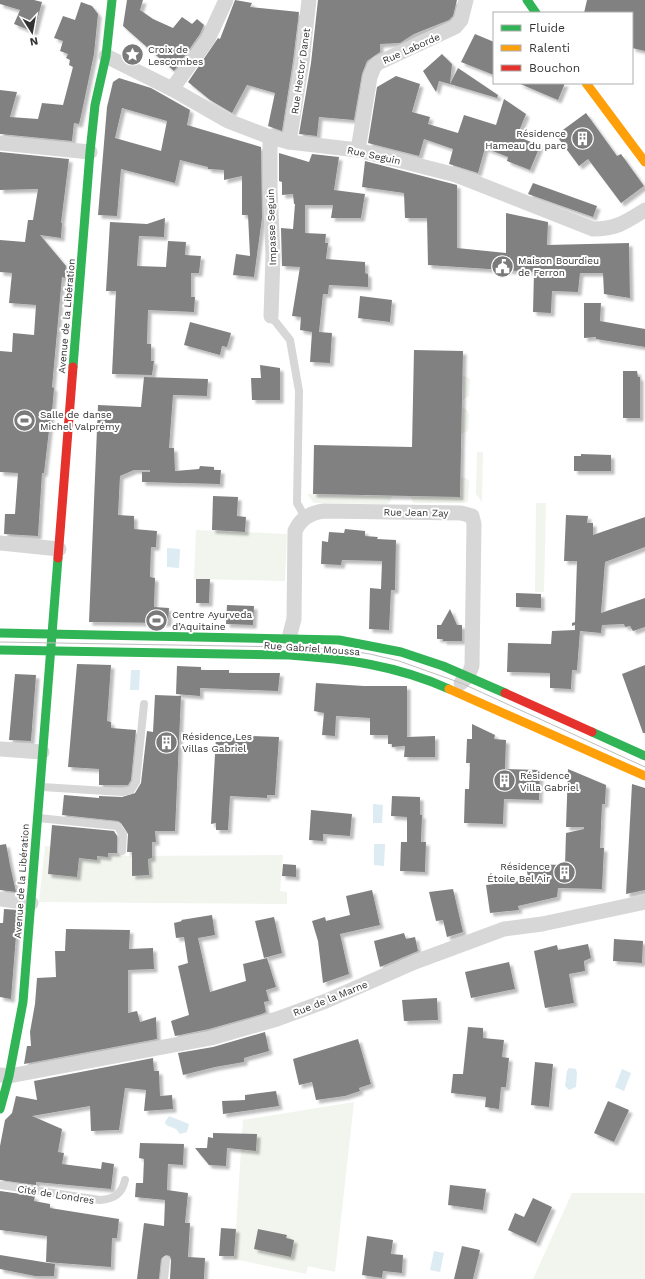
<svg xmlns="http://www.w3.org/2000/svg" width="645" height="1279" viewBox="0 0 645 1279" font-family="'Work Sans',sans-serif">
	<defs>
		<filter id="shadow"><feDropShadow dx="3.5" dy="3.5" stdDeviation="1" flood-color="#0004"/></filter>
	</defs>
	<rect width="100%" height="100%" fill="#fff"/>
	<g fill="#f1f5ed">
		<path d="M462 375 470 379 469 396 462 400Z"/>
		<path d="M462 407 467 410 469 415 468 431 461 434Z"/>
		<path d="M477 452H483L482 502 476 494Z"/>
		<path d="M460 477 466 478 469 481 468 500 466 503H413L411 496Z"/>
		<path d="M307 494 392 496 390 502 387 504 314 503Z"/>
		<path d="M536 503H546L544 592H535Z"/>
		<path d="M196 530 287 534 285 581 194 579Z"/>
		<path d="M45 846 128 856 283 855 280 891 287 892V904L39 902Z"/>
		<path d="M354 1102 335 1272 308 1266 306 1274 234 1259 243 1120Z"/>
		<path d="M572 1193H645V1279H533Z"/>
	</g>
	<g fill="#ddebf3">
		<path d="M167 548 180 549 179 568 167 567Z"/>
		<path d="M131 670H140L139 690H130Z"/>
		<path d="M373 804 383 805 382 823H373Z"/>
		<path d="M374 844H385L384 866 374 865Z"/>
		<path d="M569 1068 576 1069 577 1073 576 1087 569 1090 565 1086 567 1071Z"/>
		<path d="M622 1069 631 1073 624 1091 615 1087Z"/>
		<path d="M169 1116 189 1124 187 1132 180 1134 176 1129 166 1125 165 1122Z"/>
		<path d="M434 1251 444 1253 440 1272 430 1270Z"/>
	</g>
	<g fill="#818181" fill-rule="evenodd" filter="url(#shadow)">
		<path d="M0 0H34L42 2 34 32 14 24 20 10 0 4Z"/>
		<path d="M127 0H143L140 10 153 19 173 28 182 17 192 24 197 19 204 25 200 34 174 71 123 26Z"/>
		<path d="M235 0 252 3 250 7 299 12 293 61 282 131 268 126 275 93 247 85 232 113 210 100 188 82 218 38 220 39Z"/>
		<path d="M318 0H457L453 16 449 20 414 34 400 43 380 44V52L367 61 362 74 354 120 319 117 317 136 299 134 311 63Z"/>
		<path d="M587 0H645V51L632 48V13H584Z"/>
		<path d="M81 2 92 6 98 14 94 54 81 116 79 124 74 123 72 141 0 134V90L17 92 10 117 38 119 42 103 63 105 73 67 69 65 70 60 66 58 68 54 60 51 63 41 54 38 63 16 75 20Z"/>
		<path d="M475 34 494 42V75L461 62Z"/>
		<path d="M442 54 452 64 450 84 439 81 436 92 423 71Z"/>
		<path d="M458 68 498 95 497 98 450 84Z"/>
		<path d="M396 76 420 84 412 112 430 117 428 124 458 133 464 115 496 125 504 99 526 114 517 136 540 146 530 170 507 161 508 157 485 148 478 173 449 164 453 149 424 139 419 156 368 143 377 87Z"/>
		<path d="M119 78 151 88 190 110 187 125 261 147 262 218 254 277 233 275 236 254 250 256 248 215H242V176L224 180V170L208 169V167L180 160 175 183 121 169 117 216 98 215 107 107 113 82ZM122 108 167 121 161 151 115 138Z"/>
		<path d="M518 83H565L558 100Z"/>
		<path d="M586 113 617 156 621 154 644 186 621 203 588 159 579 166 556 135Z"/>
		<path d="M0 152 69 159 61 223H62L61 238 40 235 66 266 65 278 62 277 52 387 54 388 52 412 51 413 44 473H42L38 536 4 534 5 514H15L18 473 0 472V351L12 352 13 333 34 335 36 305 9 303 12 273 0 272V240L25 242 28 220H33L38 189 0 190Z"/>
		<path d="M279 153 309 162 312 154 339 157 334 190 365 194 361 218H331L333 205H305V233L326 234 325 243H328L326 259 365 262V273L368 274V287L329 285 328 294H323L319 332 332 333 330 363 310 362 312 332 300 330 301 317 292 316 300 267 282 266 281 228 293 229 295 204H294L293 194 282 195V182L279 181Z"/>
		<path d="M365 161 457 185V248L506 253V213L548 222 547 245 629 243 630 298 604 294 603 273H580L578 292 552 291 551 313 533 312 534 272 428 265 427 218H405L404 193 362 187Z"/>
		<path d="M533 183 597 206 593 217 528 194Z"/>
		<path d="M165 218 164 237 139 236 137 266 166 267 168 241 186 242 185 255 201 256 199 273H191V297H195L194 312 148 310 147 344H151V361H154L152 375 112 374 116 291H106L110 222 147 224Z"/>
		<path d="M360 296 392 300 390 322 358 318Z"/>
		<path d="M584 303H601L600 321 645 329V347L596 339V337L584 338Z"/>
		<path d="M190 322 231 333 227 347 222 346 220 355 184 345Z"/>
		<path d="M414 350 463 351 460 497 313 494 314 445 412 447Z"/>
		<path d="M260 365 280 368V400H252L251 378H261Z"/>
		<path d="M623 371H637L638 377H640V418H623Z"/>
		<path d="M144 377 208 379 207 396 173 395 169 448H174L175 471 199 469 200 466 214 467V470H221L220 484 142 482V472H150V470H134L120 476 118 515 134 516V529L157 531 156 547H151L150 577 155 578 154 607 169 608 168 623 89 622 98 405 141 407Z"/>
		<path d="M581 454 611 455V471H574V456H581Z"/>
		<path d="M213 496 238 497 237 516 246 517 245 532 212 530Z"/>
		<path d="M566 515 588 516 587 523H593V535L645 517V547L605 562 601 613 645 598V627L633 631 630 626 625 627 624 624 602 625 601 633 580 631 577 670H572L571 689 550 688V673L507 672 508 643 551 644 552 631 575 630V625L572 626V623L575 622 577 561H564Z"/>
		<path d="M345 529 365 531V536L378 537 377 539 396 540 395 590H391L389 630 369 629 370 588 381 589 382 561 342 560 341 565 321 564 322 541 328 542 329 532 344 533Z"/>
		<path d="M196 579H210L209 603H196Z"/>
		<path d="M516 593 541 594V608L516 607Z"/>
		<path d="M227 605 254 606 253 625 226 624Z"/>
		<path d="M450 609 457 625H462V641H443V639H437V625H441Z"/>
		<path d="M77 664 111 665 107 721 111 722V728L136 730 131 780 128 785H99V769L68 767Z"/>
		<path d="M645 665V733H643L622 674Z"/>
		<path d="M177 666 201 667V670H229V673H280L278 691 200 688V696L176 694Z"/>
		<path d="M15 674 36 675 31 741 9 740Z"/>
		<path d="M316 683 364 686H407V737L435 736V757H404L405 746 392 747V744H388V735H370V718L336 716 335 736 322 735 324 713 314 711Z"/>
		<path d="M155 695 181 696 175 831H155L156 842H152V858L148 859 149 875 132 876V852H127L128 834 121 823 118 821 62 815 64 795 99 798V796L122 797 135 793 141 783 147 731 153 732Z"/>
		<path d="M472 724 495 735 494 739 506 740 505 769 540 770 539 800 504 799 503 824 464 823 465 789H469L470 763H466L467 739H472Z"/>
		<path d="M252 736 279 737 275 795H267V798L230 796 228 830H216V823L211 824 216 737 252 739Z"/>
		<path d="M568 769 606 785 605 804H602L600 848H604L602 889 558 888 557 897 518 906 519 910 490 913 486 885 529 880 525 864 565 865 566 833 584 829V827H566Z"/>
		<path d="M632 784 645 788V890L626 894Z"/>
		<path d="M392 796 420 797V815H422L421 842H426L425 872 400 871 401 842H407V817L391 816Z"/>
		<path d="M311 810 352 814 350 836 323 834V841L309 840Z"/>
		<path d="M52 825 114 831 117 836V853H108V857L97 856V860L79 858 77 877 48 874Z"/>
		<path d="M6 844 10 865 16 892 0 890V845Z"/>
		<path d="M283 864 296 865V877L282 876Z"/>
		<path d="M453 889 463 932 447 937 443 920 436 921 429 892Z"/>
		<path d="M372 890 380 925 340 934 349 974 323 983 318 941 312 921 325 917 326 921 350 915 346 896Z"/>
		<path d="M4 909 18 910 11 999 0 997V923H3Z"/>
		<path d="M212 915 215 935 198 938 210 992 246 981 243 964 267 958 276 987 266 990 269 1001 264 1002 266 1012 262 1014 209 1029 175 1036 171 1021 189 1015 178 966 188 963 184 937 176 938 174 923 182 921 181 920Z"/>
		<path d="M274 917 282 953 264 958 255 921Z"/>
		<path d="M66 929 130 930 129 949 153 948 154 969 128 970V1013L137 1011 140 1022 156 1017 157 1039 24 1064 27 1046H31L30 1032 35 1004 37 978 56 977 55 951H65Z"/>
		<path d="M404 933 406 939 415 937 418 951 380 967 374 941Z"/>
		<path d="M614 939 643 941 642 963 613 961Z"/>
		<path d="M588 944 591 958 584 961 585 971 569 974 574 1003 545 1008 534 951 557 945 558 950Z"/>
		<path d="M509 962 515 989 471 998 465 972Z"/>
		<path d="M437 998 438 1020 404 1021 402 1000Z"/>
		<path d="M468 1027 483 1028V1038L504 1040 502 1057 509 1058 506 1087H501L499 1109 485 1107 486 1097 451 1093 453 1074H463Z"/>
		<path d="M265 1032 269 1051 244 1058V1062L215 1067 183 1075 178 1053 213 1047Z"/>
		<path d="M358 1039 371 1084 359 1088 360 1091 345 1096 316 1100 312 1082 299 1085 293 1059Z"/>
		<path d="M153 1058 154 1071H159L160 1096 172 1095 173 1109 144 1111 146 1090 125 1088 119 1130 91 1131 90 1106 32 1116 62 1129 58 1152 64 1153 62 1164 101 1169 102 1162 114 1164 111 1189 36 1182V1185L0 1180V1146L5 1120 12 1113 16 1096 37 1100 34 1081Z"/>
		<path d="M535 1062 553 1064 549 1107 531 1105Z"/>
		<path d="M276 1091 279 1106 223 1114 222 1101 245 1100V1095Z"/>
		<path d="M608 1101 629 1110 614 1142 594 1133Z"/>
		<path d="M213 1133 257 1134 256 1151 227 1148 226 1166 209 1165 195 1148H207L208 1137 213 1138Z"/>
		<path d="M140 1143 184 1144 183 1165 168 1164 167 1190 188 1193 185 1223H190L188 1257 205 1258 204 1279H170L171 1260 170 1256 166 1255 161 1259 159 1279H137L144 1223 164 1226 165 1200 135 1197 136 1183H143L144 1159 139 1158Z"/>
		<path d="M450 1185 486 1189 483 1210 448 1205Z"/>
		<path d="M0 1191 35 1196 34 1201 50 1204V1208L119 1219 117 1238H112L111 1267 46 1262 47 1236 0 1230Z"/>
		<path d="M533 1198 552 1207 536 1243 508 1230 515 1213 524 1217Z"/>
		<path d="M221 1228 236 1229 234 1256H219Z"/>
		<path d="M258 1229 287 1235 286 1238 294 1240 291 1257 254 1249Z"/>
		<path d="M367 1236 393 1240 391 1254 403 1255 402 1273 383 1271 382 1278 362 1275Z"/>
		<path d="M462 1246 480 1250 473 1279H454Z"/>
		<path d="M0 1255 55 1264 54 1276H35L0 1269Z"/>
	</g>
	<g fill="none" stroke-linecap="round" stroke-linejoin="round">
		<g stroke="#d7d7d7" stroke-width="8">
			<path d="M271 316 290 340 299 391 297 503 305 517"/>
			<path d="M42 787 122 792 131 790 136 782 144 704"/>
			<path d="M38 818 117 826 123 834 122 851"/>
			<path d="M0 1185 100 1200C114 1199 122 1194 125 1180"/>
			<path d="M164 1279 166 1260"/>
		</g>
		<g stroke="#d7d7d7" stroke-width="15">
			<path d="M106 56 172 89 228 121 270 137 289 142 358 150 456 175 593 229C616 229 626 222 645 210"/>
			<path d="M172 89 208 39 226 0"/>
			<path d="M270 137V189L273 255 271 316"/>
			<path d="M289 142 302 62 309 0"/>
			<path d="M0 143 90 152"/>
			<path d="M358 150 370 77 374 67 378 63 455 27 461 20 466 0"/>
			<path d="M0 543 59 549"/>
			<path d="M289 638 294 619 295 531C301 518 310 513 324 511L461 513 472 516 474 524 472 666 468 676 461 683"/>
			<path d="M0 749 42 752"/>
			<path d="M0 899 31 903"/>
			<path d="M1 1075 9 1076 211 1038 277 1019 326 1001 415 962 504 929 542 924 645 902"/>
		</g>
		<g stroke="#30b455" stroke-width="9">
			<path d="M527 0 536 13"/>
			<path d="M73 367 90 152 95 105 106 56 112 0"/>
			<path d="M0 633 339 640 401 652 443 666 505 693"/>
			<path d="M0 650 289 655C346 659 396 665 449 689"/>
			<path d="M592 732 645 756"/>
			<path d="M0 1109 9 1076 23 1002 58 558"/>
		</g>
		<g stroke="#ff9f0a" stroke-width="9">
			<path d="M586 83 645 162"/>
			<path d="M449 689 645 776"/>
		</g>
		<g stroke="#e5322d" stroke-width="9">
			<path d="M58 558 73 367"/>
			<path d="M505 693 592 732"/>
		</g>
		<path stroke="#bebebe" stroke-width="1" d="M0 642 289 647 338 649 370 654 399 661 461 683 645 767"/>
	</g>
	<defs>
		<symbol id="sight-disc" viewBox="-11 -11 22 22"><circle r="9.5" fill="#7a7a7a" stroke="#fff"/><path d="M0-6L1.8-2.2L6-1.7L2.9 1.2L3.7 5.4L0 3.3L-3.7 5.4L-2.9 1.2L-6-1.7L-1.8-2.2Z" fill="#fff"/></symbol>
		<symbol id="building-disc" viewBox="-11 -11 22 22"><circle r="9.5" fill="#7a7a7a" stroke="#fff"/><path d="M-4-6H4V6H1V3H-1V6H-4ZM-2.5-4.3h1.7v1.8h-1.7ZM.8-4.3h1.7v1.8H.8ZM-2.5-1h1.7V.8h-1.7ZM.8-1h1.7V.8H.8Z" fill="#fff"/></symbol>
		<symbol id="civic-disc" viewBox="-11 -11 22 22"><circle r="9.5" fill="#7a7a7a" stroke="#fff"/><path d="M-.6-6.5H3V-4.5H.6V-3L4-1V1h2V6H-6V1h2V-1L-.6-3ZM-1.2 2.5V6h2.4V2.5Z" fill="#fff"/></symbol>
		<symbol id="stadium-disc" viewBox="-11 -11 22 22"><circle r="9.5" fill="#7a7a7a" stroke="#fff"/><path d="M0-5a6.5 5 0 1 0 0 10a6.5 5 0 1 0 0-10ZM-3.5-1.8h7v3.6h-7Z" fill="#fff"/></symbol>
	</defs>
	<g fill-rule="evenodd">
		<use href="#sight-disc" x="120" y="42" width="25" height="25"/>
		<use href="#building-disc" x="570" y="126" width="25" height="25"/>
		<use href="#civic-disc" x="490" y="254" width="25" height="25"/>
		<use href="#stadium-disc" x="12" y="408" width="25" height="25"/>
		<use href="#stadium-disc" x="144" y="608" width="25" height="25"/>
		<use href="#building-disc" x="154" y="730" width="25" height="25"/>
		<use href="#building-disc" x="492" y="768" width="25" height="25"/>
		<use href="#building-disc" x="552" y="860" width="25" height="25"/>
	</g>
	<g text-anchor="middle" stroke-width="4" stroke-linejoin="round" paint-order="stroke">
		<g font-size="10" fill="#333" stroke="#fff">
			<text transform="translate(411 48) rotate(-24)" y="4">Rue Laborde</text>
			<text transform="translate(300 71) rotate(-82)" y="4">Rue Hector Danet</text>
			<text transform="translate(374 155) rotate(12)" y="4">Rue Seguin</text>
			<text transform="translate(271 227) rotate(-92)" y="4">Impasse Seguin</text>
			<text transform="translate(66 316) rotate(-85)" y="4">Avenue de la Libération</text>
			<text transform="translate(416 512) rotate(1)" y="4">Rue Jean Zay</text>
			<text transform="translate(312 648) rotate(4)" y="4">Rue Gabriel Moussa</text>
			<text transform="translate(21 881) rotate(-86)" y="4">Avenue de la Libération</text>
			<text transform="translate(330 998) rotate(-22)" y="4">Rue de la Marne</text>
			<text transform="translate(56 1194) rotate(9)" y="4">Cité de Londres</text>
		</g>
		<g font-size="10" fill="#333" stroke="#fff" text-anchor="start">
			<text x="148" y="53">Croix de<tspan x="148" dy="12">Lescombes</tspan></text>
			<text x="566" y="137" text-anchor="end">Résidence<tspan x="566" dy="12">Hameau du parc</tspan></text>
			<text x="518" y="264">Maison Bourdieu<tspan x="518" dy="12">de Ferron</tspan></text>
			<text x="40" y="418">Salle de danse<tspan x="40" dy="12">Michel Valprémy</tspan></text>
			<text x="172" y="618">Centre Ayurveda<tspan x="172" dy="12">d’Aquitaine</tspan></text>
			<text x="182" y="740">Résidence Les<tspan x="182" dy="12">Villas Gabriel</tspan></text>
			<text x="520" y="779">Résidence<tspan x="520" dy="12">Villa Gabriel</tspan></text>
			<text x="550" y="870" text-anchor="end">Résidence<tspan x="550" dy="12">Étoile Bel Air</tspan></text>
		</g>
	</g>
	<rect x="493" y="12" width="140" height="72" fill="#ffffff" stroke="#adadad"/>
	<rect x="501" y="25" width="20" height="6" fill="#30b455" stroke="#adadad"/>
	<text x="529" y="32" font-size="12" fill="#333333">Fluide</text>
	<rect x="501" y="45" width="20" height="6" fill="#ff9f0a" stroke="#adadad"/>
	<text x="529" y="52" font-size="12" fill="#333333">Ralenti</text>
	<rect x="501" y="65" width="20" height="6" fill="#e5322d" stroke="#adadad"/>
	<text x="529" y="72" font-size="12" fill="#333333">Bouchon</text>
	<g transform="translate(32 32) rotate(169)" stroke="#ffffff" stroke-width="3" paint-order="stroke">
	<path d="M0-3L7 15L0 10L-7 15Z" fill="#333333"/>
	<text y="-6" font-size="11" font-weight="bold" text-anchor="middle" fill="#333333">N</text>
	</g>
</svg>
